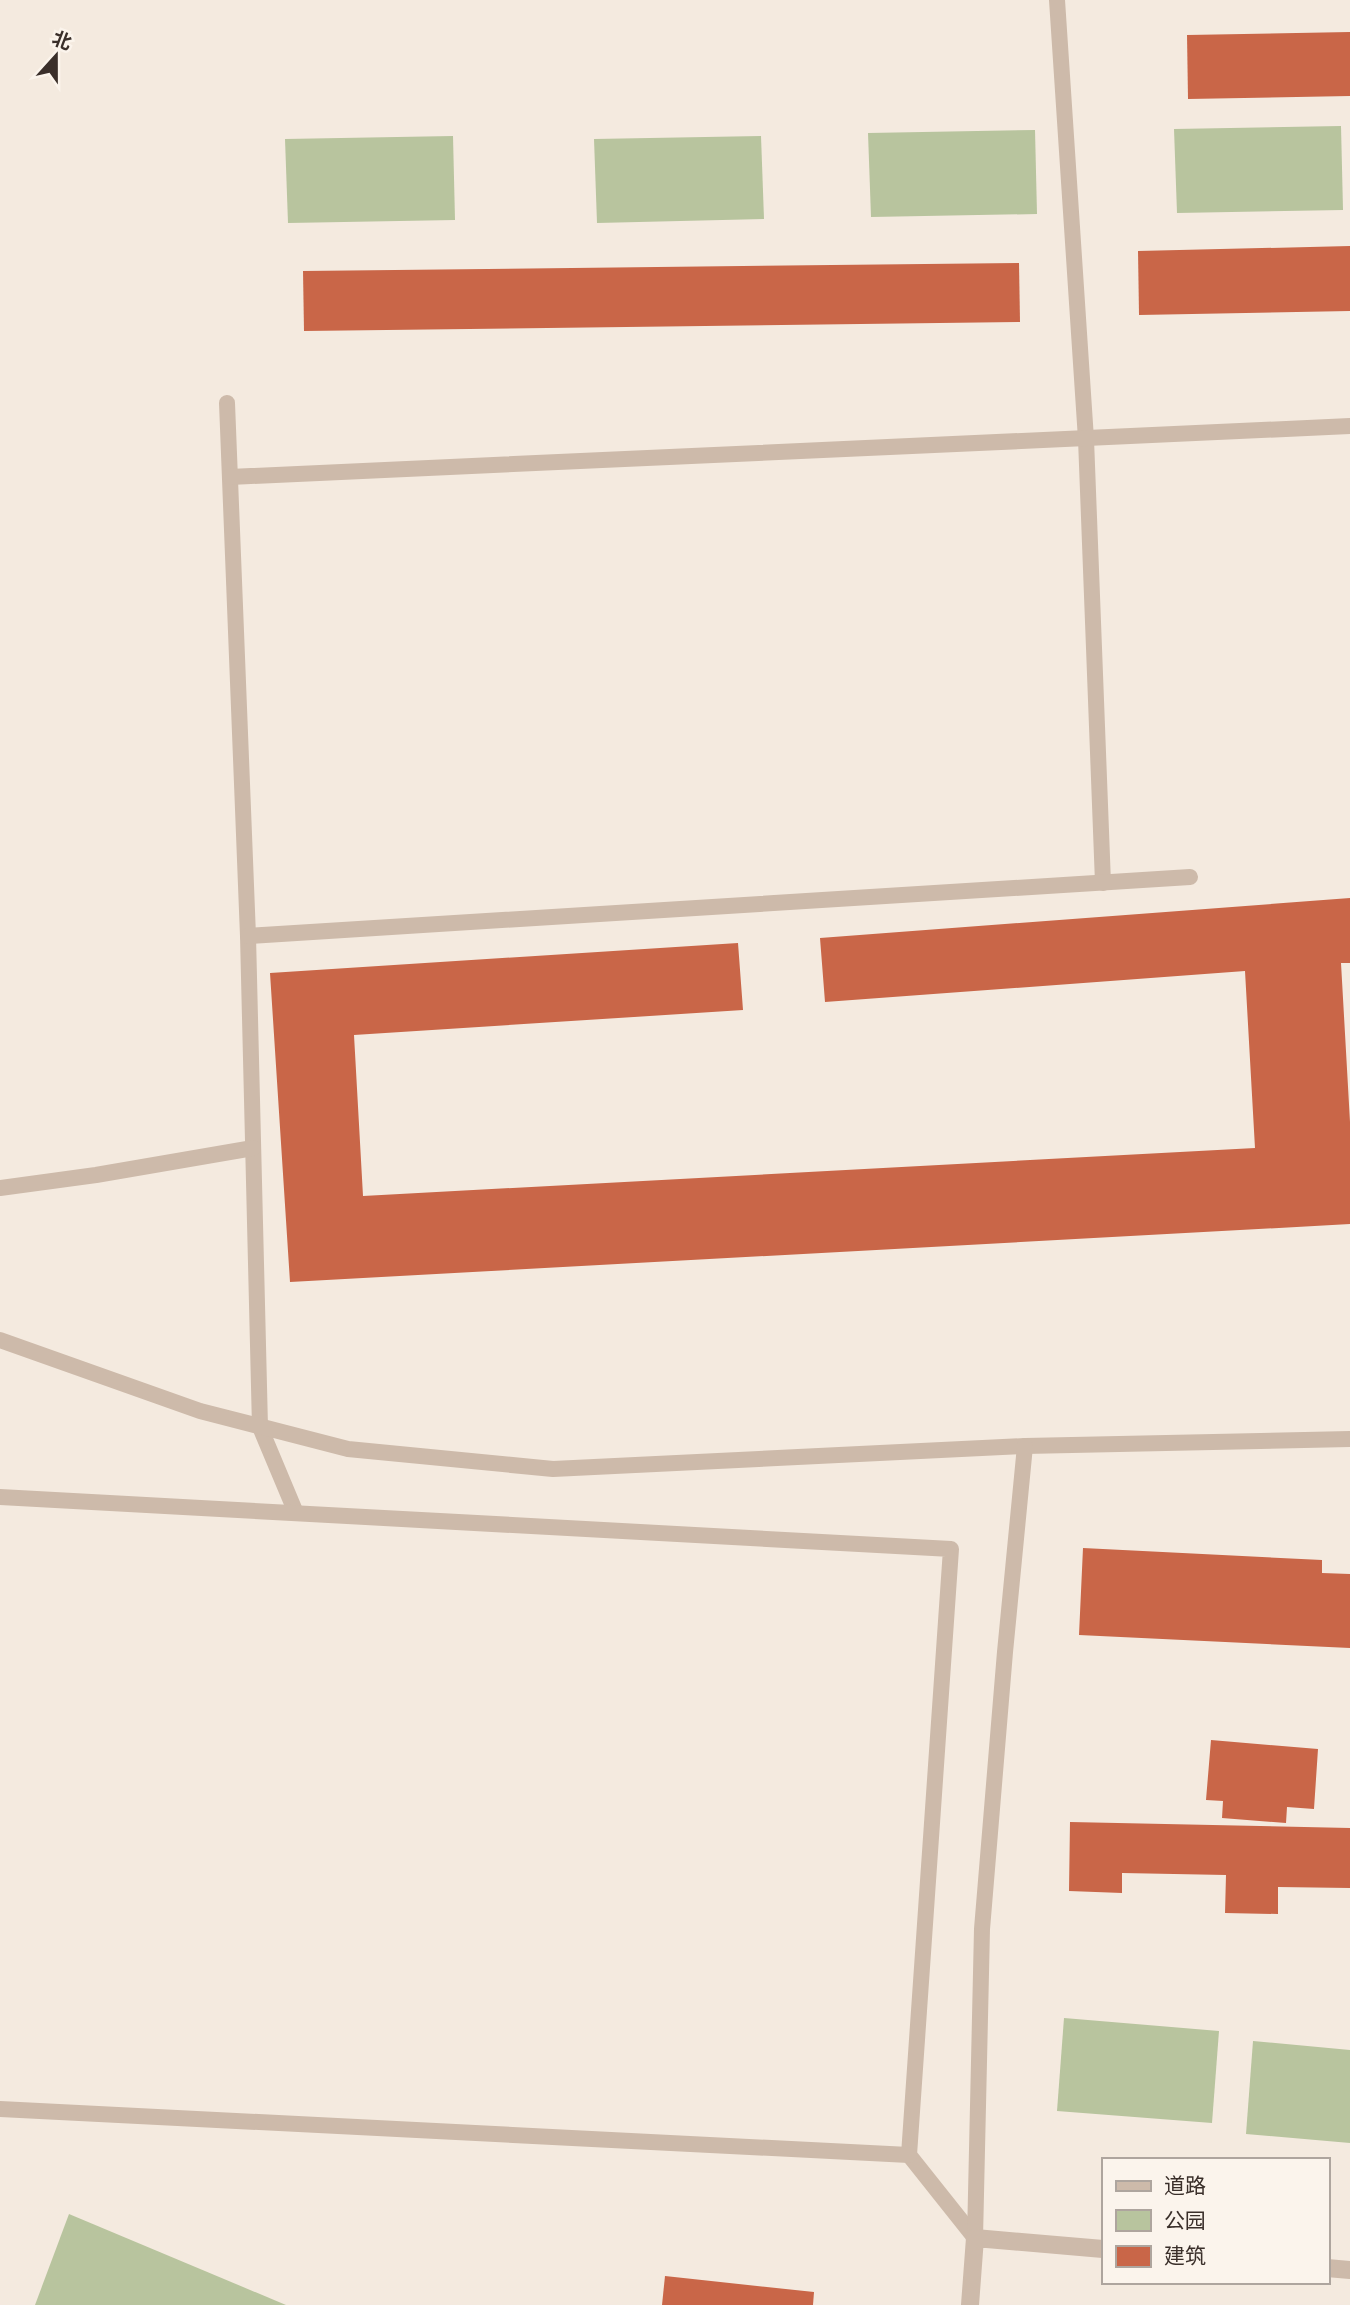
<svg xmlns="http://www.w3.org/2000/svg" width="1350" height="2305" viewBox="0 0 1350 2305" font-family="'Sofia Sans Condensed','Noto Sans SC',sans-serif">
	<rect width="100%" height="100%" fill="#f4eadf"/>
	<g fill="#b8c49e">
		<path d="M1341 126 1343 210 1177 213 1174 129Z"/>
		<path d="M1035 130 1037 214 871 217 868 133Z"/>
		<path d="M453 136 455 220 288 223 285 139Z"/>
		<path d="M761 136 764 219 597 223 594 139Z"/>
		<path d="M1064 2018 1219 2031 1212 2123 1057 2111Z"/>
		<path d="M1253 2041 1350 2050V2143L1246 2134Z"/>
		<path d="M69 2214 286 2305H35Z"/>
	</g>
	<g fill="#c96648">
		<path d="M1350 32V96L1188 99 1187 35Z"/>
		<path d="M1350 246V311L1139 315 1138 251Z"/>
		<path d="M1019 263 1020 322 304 331 303 271Z"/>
		<path d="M1350 898V963H1341L1350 1122V1224L290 1282 270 973 738 943 743 1010 354 1035 363 1196 1255 1148 1245 971 825 1002 820 938Z"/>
		<path d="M1083 1548 1322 1560V1573L1350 1574V1648L1079 1635Z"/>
		<path d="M1211 1740 1318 1749 1314 1809 1287 1807 1286 1823 1222 1818 1223 1801 1206 1800Z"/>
		<path d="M1070 1822 1350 1828V1888L1278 1887V1914L1225 1913 1226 1875 1122 1873V1893L1069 1891Z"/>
		<path d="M665 2276 814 2292 813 2305H662Z"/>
	</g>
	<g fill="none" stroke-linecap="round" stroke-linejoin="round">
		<g stroke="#cdbaaa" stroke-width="16">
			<path d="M1057 0 1086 439 1103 883"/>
			<path d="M227 403 248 936 260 1427 296 1513"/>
			<path d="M230 477 1350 426"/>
			<path d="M248 936 1190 877"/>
			<path d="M0 1188 96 1175 253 1148"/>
			<path d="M0 1340 200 1411 348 1449 553 1469 1025 1446 1350 1439"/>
			<path d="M0 1497 951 1549 909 2155 975 2238"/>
			<path d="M0 2109 909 2155"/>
			<path d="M975 2238 982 1929 1005 1652 1025 1446"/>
		</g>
		<g stroke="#cdbaaa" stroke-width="18">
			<path d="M1327 2268 1350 2270"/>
			<path d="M970 2305 975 2238 1103 2249"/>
		</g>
	</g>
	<rect x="1102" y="2158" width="228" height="126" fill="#fbf4ec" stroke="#aea59e" stroke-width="2"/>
	<rect x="1116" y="2181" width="35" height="10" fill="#cdbaaa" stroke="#aea59e" stroke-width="2"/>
	<text x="1164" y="2193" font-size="21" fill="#3a2f2a">道路</text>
	<rect x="1116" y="2210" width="35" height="21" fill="#b8c49e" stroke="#aea59e" stroke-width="2"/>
	<text x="1164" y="2228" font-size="21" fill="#3a2f2a">公园</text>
	<rect x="1116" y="2246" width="35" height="21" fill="#c96648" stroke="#aea59e" stroke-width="2"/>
	<text x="1164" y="2263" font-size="21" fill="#3a2f2a">建筑</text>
	<g transform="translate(56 56) rotate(21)" stroke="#fbf4ec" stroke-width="5" paint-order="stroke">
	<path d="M0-5L12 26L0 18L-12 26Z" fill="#3a2f2a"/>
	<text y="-10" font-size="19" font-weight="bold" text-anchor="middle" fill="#3a2f2a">北</text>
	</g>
</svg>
